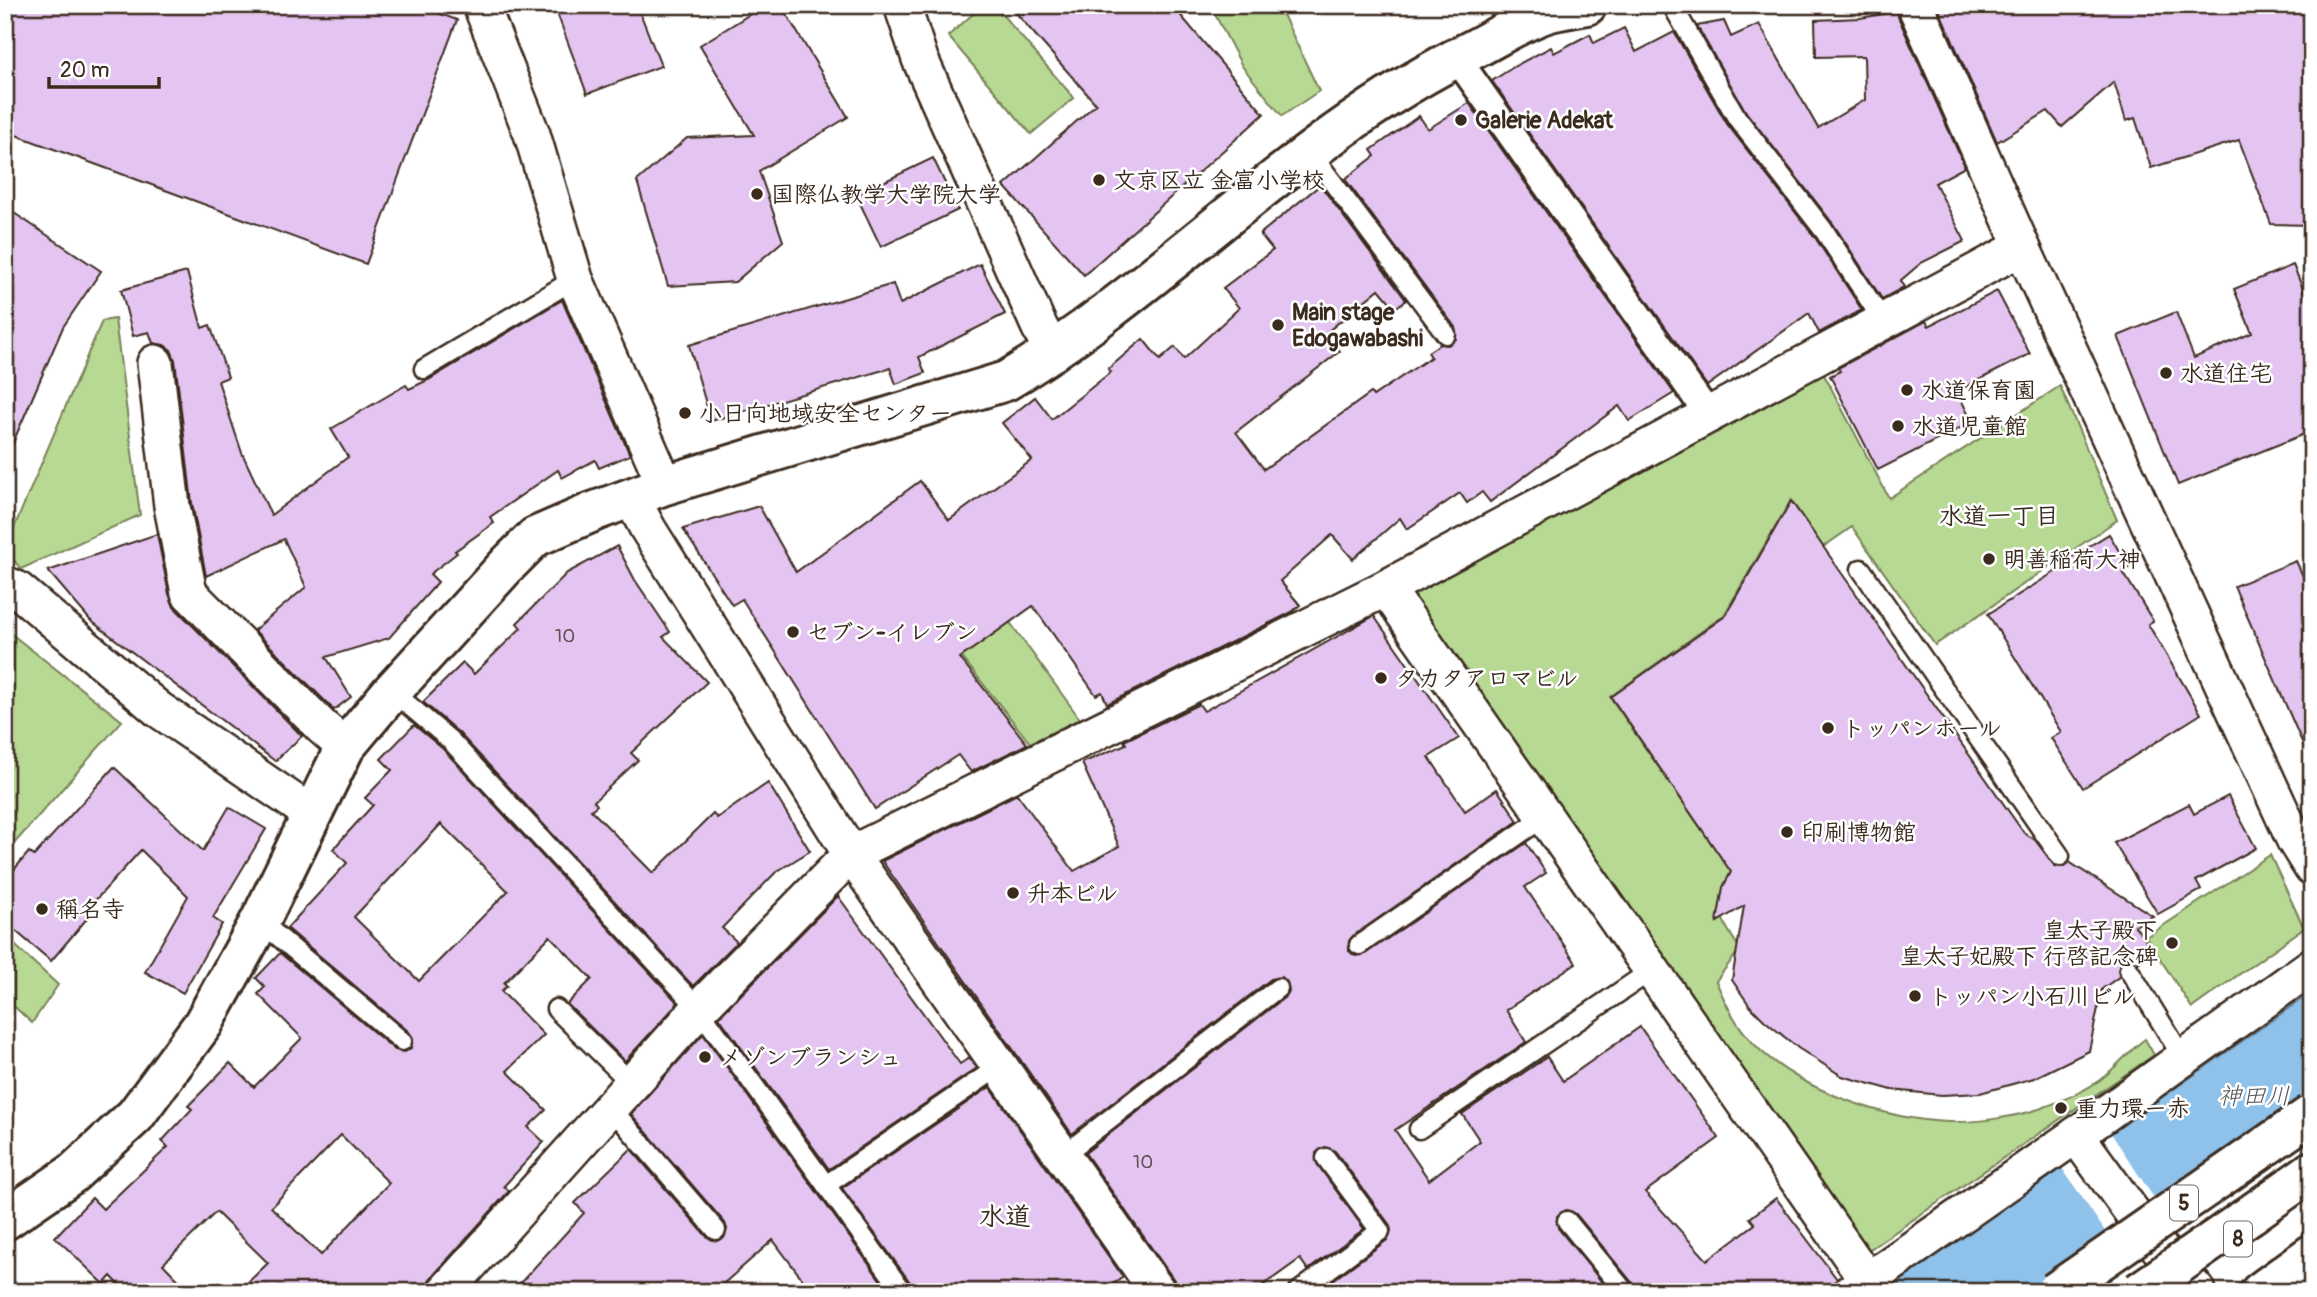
<svg xmlns="http://www.w3.org/2000/svg" width="2317" height="1297" viewBox="0 0 2317 1297" font-family="Pangolin,'Klee One',sans-serif">
	<rect width="100%" height="100%" fill="#fff"/>
	<filter id="ink" filterUnits="userSpaceOnUse"><feTurbulence type="fractalNoise" baseFrequency=".0143" numOctaves="2"/><feDisplacementMap in="SourceGraphic" scale="14" xChannelSelector="R" yChannelSelector="G"/><feConvolveMatrix kernelMatrix="1 2 1 2 8 2 1 2 1" color-interpolation-filters="sRGB"/></filter>
	<g filter="url(#ink)">
		<g fill="#b7d993" stroke="#798258" stroke-width="2">
			<path d="M983 5H994L1074 98 1031 134 948 36Z"/>
			<path d="M1210 5H1254L1257 10 1279 6 1319 91 1282 116 1242 66Z"/>
			<path d="M115 319 140 515 21 569 5 549 102 321Z"/>
			<path d="M1819 365 1889 498 2060 386 2117 520 1935 645 1852 527 1823 547 1791 500 1724 615 1610 697 1731 872C1712 907 1720 918 1740 949L1716 981C1726 1005 1736 1025 1754 1044 1798 1090 1887 1120 1949 1122 1974 1123 2015 1117 2039 1109 2061 1101 2087 1091 2105 1076 2119 1064 2130 1050 2145 1039L2154 1055 1867 1251 1400 591Z"/>
			<path d="M993 599 1080 719 1030 743 946 637Z"/>
			<path d="M5 629 122 721 5 854Z"/>
			<path d="M2270 855 2304 928 2192 1008 2146 937Z"/>
			<path d="M5 936 58 985 32 1023 5 998Z"/>
		</g>
		<path fill="#8ec2eb" stroke="#6d8599" stroke-width="2" d="M2312 992V1119L2062 1292H1885Z"/>
		<path fill="#fff" d="M2111 1133 2168 1219 2119 1252 2062 1168Z"/>
		<g fill="#e4c5f2" stroke="#3b2a1e" stroke-width="2" fill-rule="evenodd">
			<path d="M5 5H416L457 20 366 264 5 131Z"/>
			<path d="M554 5H637L661 66 587 94Z"/>
			<path d="M765 5H781L848 117 759 171 783 241 735 282 668 286 637 181 687 138 754 135 700 45Z"/>
			<path d="M1009 5H1172L1264 114 1084 275 1004 186 1096 104Z"/>
			<path d="M1937 5H2277V12L2302 11 2306 30 2312 31V225L2271 224 2239 140 2151 168 2135 118 2126 121 2114 82 2062 127 2048 111 1997 142Z"/>
			<path d="M1896 12 1965 167 1935 183 1965 241 1921 263 1900 281 1904 287 1882 299 1834 225 1746 112 1697 26 1724 21 1731 37 1759 24 1818 128 1865 100 1864 56 1816 57 1815 20 1860 18Z"/>
			<path d="M1624 28 1636 52 1674 32 1727 124 1816 239 1862 310 1819 333 1809 313 1707 386 1492 81 1515 66 1551 47 1554 53 1590 34 1594 43Z"/>
			<path d="M1469 103 1674 393 1629 421 1619 406 1490 502 1482 492 1467 503 1460 493 1407 529 1400 518 1353 559 1332 535 1280 581 1300 605 1292 612 1107 704 1102 692 1096 695 1033 606 960 658 1027 744 971 772 958 755 875 809 742 599 732 605 683 529 759 506 796 572 920 481 949 520 1032 460 1002 423 1035 397 1052 419 1111 372 1108 369 1143 339 1160 360 1175 347 1184 359 1239 308 1223 288 1273 250 1260 234 1320 185 1406 300 1395 308 1379 289 1326 333 1340 351 1236 432 1264 469 1371 393 1373 396 1431 357 1428 352 1440 344 1448 345 1456 339 1455 327 1345 179 1375 156 1371 150 1419 116 1428 129Z"/>
			<path d="M933 158 958 210 881 247 856 195Z"/>
			<path d="M5 207 101 271 63 327 5 461Z"/>
			<path d="M980 264 1005 314 919 357 925 373 896 384 890 368 711 421 689 345 893 284 900 304Z"/>
			<path d="M2293 265 2312 310V431L2178 485 2118 336 2176 312 2194 358 2252 333 2234 289Z"/>
			<path d="M187 272 202 328 210 325 228 377 218 381 242 453 271 515 348 457 331 429 406 385 409 389 430 379 562 300 630 455 599 468 595 460 562 478 558 470 490 517 494 523 455 551 457 553 430 574 438 582 389 638 326 657 351 697 334 710 254 630 306 587 284 539 206 576 192 503 175 360 171 350 164 345 153 343 149 332 133 336 121 290Z"/>
			<path d="M1997 291 2030 354 1957 391 1972 422 1878 470 1830 376 1840 371 1838 368 1926 321 1929 326Z"/>
			<path d="M1791 501 2024 833 2035 840 2055 866 2062 867 2069 862 2153 916 2135 926 2153 950 2138 963 2129 959 2123 961 2118 970 2120 976 2102 989 2089 1051 2034 1078 1980 1093 1942 1095 1892 1090 1842 1076 1798 1048 1765 1021 1750 1006 1732 980 1744 906 1717 922 1723 887 1731 872 1611 697 1725 616Z"/>
			<path d="M157 534 169 594 174 607 302 736 275 761 90 620 48 571Z"/>
			<path d="M2109 534 2129 568 2123 572 2153 621 2148 624 2201 714 2083 788 2051 738 2061 732 1988 614 2061 568 2059 565Z"/>
			<path d="M617 546 635 580 670 632 663 637 707 682 631 753 638 760 594 801 597 805 591 810 653 873 713 814 717 818 768 783 810 851 776 872 722 928 737 942 693 986 459 733 423 702 463 663 474 674 521 628 517 623 567 573Z"/>
			<path d="M2296 561 2312 596V765L2234 586Z"/>
			<path d="M1374 616 1459 738 1429 757 1465 811 1497 789 1518 821 1353 936 1349 941V951L1355 956 1365 954 1526 843 1546 873 1525 887 1576 963 1506 1010 1526 1042 1395 1130 1429 1180 1480 1141 1462 1114 1547 1057 1563 1081 1640 1027 1719 1138 1645 1192 1707 1260 1755 1224 1750 1218 1776 1198 1837 1279 1831 1292H1636L1634 1285 1576 1214 1566 1210 1557 1216 1558 1228 1610 1292H1323L1321 1289 1387 1240 1391 1230 1389 1224 1335 1151 1325 1147 1316 1153 1317 1164 1364 1229 1308 1270 1300 1259 1254 1292H1178L1174 1280 1085 1153 1285 997 1289 992 1287 982 1282 977 1271 979 1072 1134 882 861 1017 794 1074 871 1119 846 1082 763 1126 744 1124 741 1199 704 1204 711Z"/>
			<path d="M414 725 443 749 678 1003 625 1061 567 1004 592 979 550 936 504 983 507 986 501 991 544 1035 507 1071 546 1110 528 1127 544 1142 504 1186 509 1191 430 1279 425 1292H238L268 1263 216 1212 163 1264 190 1292H126L111 1276 104 1284 55 1237 92 1198 103 1209 168 1147 162 1141 192 1109 188 1106 230 1063 254 1087 302 1038 258 994 265 987 256 978 280 953 395 1050 405 1052 411 1048 413 1038 409 1032 287 928 347 863 333 849 373 805 365 798 392 770 381 759ZM441 824 508 891 419 981 354 917ZM341 1135 389 1183 321 1255 271 1207Z"/>
			<path d="M114 767 203 851 229 807 266 829 213 918 222 924 183 993 145 972 188 896 141 850 91 905 95 909 51 961 5 922V880L29 852 34 856Z"/>
			<path d="M2228 796 2256 848 2196 881 2201 890 2158 914 2114 843 2189 804 2194 814Z"/>
			<path d="M838 896 960 1064 969 1058 977 1068 829 1169 719 1017Z"/>
			<path d="M703 1034 889 1292H812L773 1240 714 1292H512L584 1213 575 1203 631 1149 707 1237 717 1241 724 1238 727 1229 725 1223 631 1114Z"/>
			<path d="M990 1087 1123 1277 1103 1292H914L912 1285 842 1188Z"/>
		</g>
		<g fill="none" stroke-linecap="round" stroke-linejoin="round">
			<defs>
				<g id="service">
					<path d="M1672 5 1737 118 1825 232 1883 321"/>
					<path d="M1310 152 1446 334"/>
					<path d="M424 369 575 279"/>
					<path d="M1861 569 2060 856"/>
					<path d="M392 691 451 741 699 1009 903 1292"/>
					<path d="M260 921 402 1041"/>
					<path d="M1359 945 1544 817"/>
					<path d="M2129 970 2183 1058"/>
					<path d="M556 1009 632 1084"/>
					<path d="M611 1108 716 1230"/>
					<path d="M1419 1129 1652 970"/>
					<path d="M1062 1156 1278 988"/>
					<path d="M826 1185 1000 1066"/>
					<path d="M1567 1221 1625 1292"/>
					<path d="M1298 1292 1380 1231 1326 1158"/>
				</g>
				<path id="pedestrian" d="M1456 57 1708 414"/>
				<g id="minor">
					<path d="M481 5 532 134 575 279 665 485"/>
					<path d="M902 5 920 59 1039 326 1053 353"/>
					<path d="M1915 5 2022 247 2294 839 2312 868"/>
					<path d="M155 363 172 506 189 593 322 727 345 747"/>
					<path d="M631 497 648 529 851 854 1158 1292"/>
					<path d="M5 584 18 590 158 709 313 815"/>
					<path d="M1386 588 1868 1281"/>
					<path d="M2076 1135 2150 1237 2184 1278"/>
					<path d="M445 1292 699 1009 851 854 1386 588 2022 247"/>
					<path d="M1851 1292 2076 1135 2312 966"/>
				</g>
				<g id="tertiary">
					<path d="M5 1220 72 1174 135 1116 203 1024 260 921 345 747 392 691 508 564 535 537 595 511 665 485 1006 381C1170 282 1300 133 1474 49 1496 38 1527 18 1550 12 1562 9 1575 7 1587 5"/>
					<path d="M2184 1278 2196 1292"/>
				</g>
				<path id="primary" d="M2260 1292 2312 1254"/>
				<path id="motorway" d="M2250 1215 2312 1171"/>
			</defs>
			<use href="#service" stroke="#3b2a1e" stroke-width="23"/>
			<use href="#pedestrian" stroke="#3b2a1e" stroke-width="32"/>
			<use href="#minor" stroke="#3b2a1e" stroke-width="40"/>
			<use href="#tertiary" stroke="#3b2a1e" stroke-width="44"/>
			<use href="#primary" stroke="#3b2a1e" stroke-width="44"/>
			<use href="#motorway" stroke="#3b2a1e" stroke-width="44"/>
			<use href="#service" stroke="#fff" stroke-width="18"/>
			<use href="#pedestrian" stroke="#fff" stroke-width="26"/>
			<use href="#minor" stroke="#fff" stroke-width="35"/>
			<use href="#tertiary" stroke="#fff" stroke-width="38"/>
			<use href="#primary" stroke="#fff" stroke-width="38"/>
			<use href="#motorway" stroke="#fff" stroke-width="38"/>
			<defs>
				<g id="motorway-bridge">
					<path d="M2055 1292 2312 1114"/>
					<path d="M2139 1292 2250 1215"/>
				</g>
			</defs>
			<use href="#motorway-bridge" stroke="#3b2a1e" stroke-width="44" stroke-linecap="butt"/>
			<use href="#motorway-bridge" stroke="#fff" stroke-width="38"/>
		</g>
	</g>
	<g fill="#3b2a1e" stroke="#fff" stroke-width="2.5">
		<circle cx="1461" cy="120" r="7"/>
		<circle cx="1099" cy="180" r="7"/>
		<circle cx="757" cy="194" r="7"/>
		<circle cx="1278" cy="325" r="7"/>
		<circle cx="2166" cy="373" r="7"/>
		<circle cx="1907" cy="390" r="7"/>
		<circle cx="685" cy="413" r="7"/>
		<circle cx="1898" cy="426" r="7"/>
		<circle cx="1989" cy="559" r="7"/>
		<circle cx="793" cy="632" r="7"/>
		<circle cx="1381" cy="678" r="7"/>
		<circle cx="1828" cy="728" r="7"/>
		<circle cx="1787" cy="832" r="7"/>
		<circle cx="1013" cy="893" r="7"/>
		<circle cx="42" cy="909" r="7"/>
		<circle cx="2172" cy="943" r="7"/>
		<circle cx="1915" cy="996" r="7"/>
		<circle cx="705" cy="1057" r="7"/>
		<circle cx="2061" cy="1108" r="7"/>
	</g>
	<g text-anchor="middle" stroke-width="5" stroke-linejoin="round" paint-order="stroke">
		<g font-size="19" fill="#655153">
			<text x="565" y="642">10</text>
			<text x="1143" y="1168">10</text>
		</g>
		<g fill="#fff" stroke="#766a62" stroke-width="2">
			<rect x="2170" y="1185.5" width="28" height="35" rx="5"/>
			<rect x="2224" y="1221.5" width="28" height="35" rx="5"/>
		</g>
		<g font-size="21" font-weight="bold" fill="#3b2a1e">
			<text x="2184" y="1210">5</text>
			<text x="2238" y="1246">8</text>
		</g>
		<g font-size="23" font-weight="bold" fill="#3b2a1e" stroke="#fff" text-anchor="start">
			<text x="1475" y="128">Galerie Adekat</text>
			<text x="1113" y="188">文京区立 金富小学校</text>
			<text x="771" y="202">国際仏教学大学院大学</text>
			<text x="1292" y="320">Main stage<tspan x="1292" dy="26">Edogawabashi</tspan></text>
			<text x="2180" y="381">水道住宅</text>
			<text x="1921" y="398">水道保育園</text>
			<text x="699" y="421">小日向地域安全センター</text>
			<text x="1912" y="434">水道児童館</text>
			<text x="2003" y="567">明善稲荷大神</text>
			<text x="807" y="640">セブン-イレブン</text>
			<text x="1395" y="686">タカタアロマビル</text>
			<text x="1842" y="736">トッパンホール</text>
			<text x="1801" y="840">印刷博物館</text>
			<text x="1027" y="901">升本ビル</text>
			<text x="56" y="917">稱名寺</text>
			<text x="2158" y="938" text-anchor="end">皇太子殿下<tspan x="2158" dy="26">皇太子妃殿下 行啓記念碑</tspan></text>
			<text x="1929" y="1004">トッパン小石川ビル</text>
			<text x="719" y="1065">メゾンブランシュ</text>
			<text x="2075" y="1116">重力環ー赤</text>
		</g>
		<g font-size="24" font-weight="bold" fill="#3b2a1e" stroke="#fff">
			<text x="1999" y="524">水道一丁目</text>
		</g>
		<g font-size="24" font-style="italic" fill="#54585c" stroke="#fff">
			<text x="2254" y="1104">神田川</text>
		</g>
		<g font-size="26" font-weight="bold" fill="#3b2a1e" stroke="#fff">
			<text x="1005" y="1225">水道</text>
		</g>
	</g>
	<rect width="2317" height="1297" fill="none" stroke="#fff" stroke-width="28"/>
	<rect x="14" y="14" width="2289" height="1269" fill="none" stroke="#3b2a1e" stroke-width="2.5" filter="url(#ink)"/>
	<path d="M49 77v10h110v-10" fill="none" stroke="#3b2a1e" stroke-width="3.5"/>
	<text x="60" y="77" font-size="21" fill="#3b2a1e" stroke="#ffffff" stroke-width="5" paint-order="stroke">20 m</text>
</svg>
